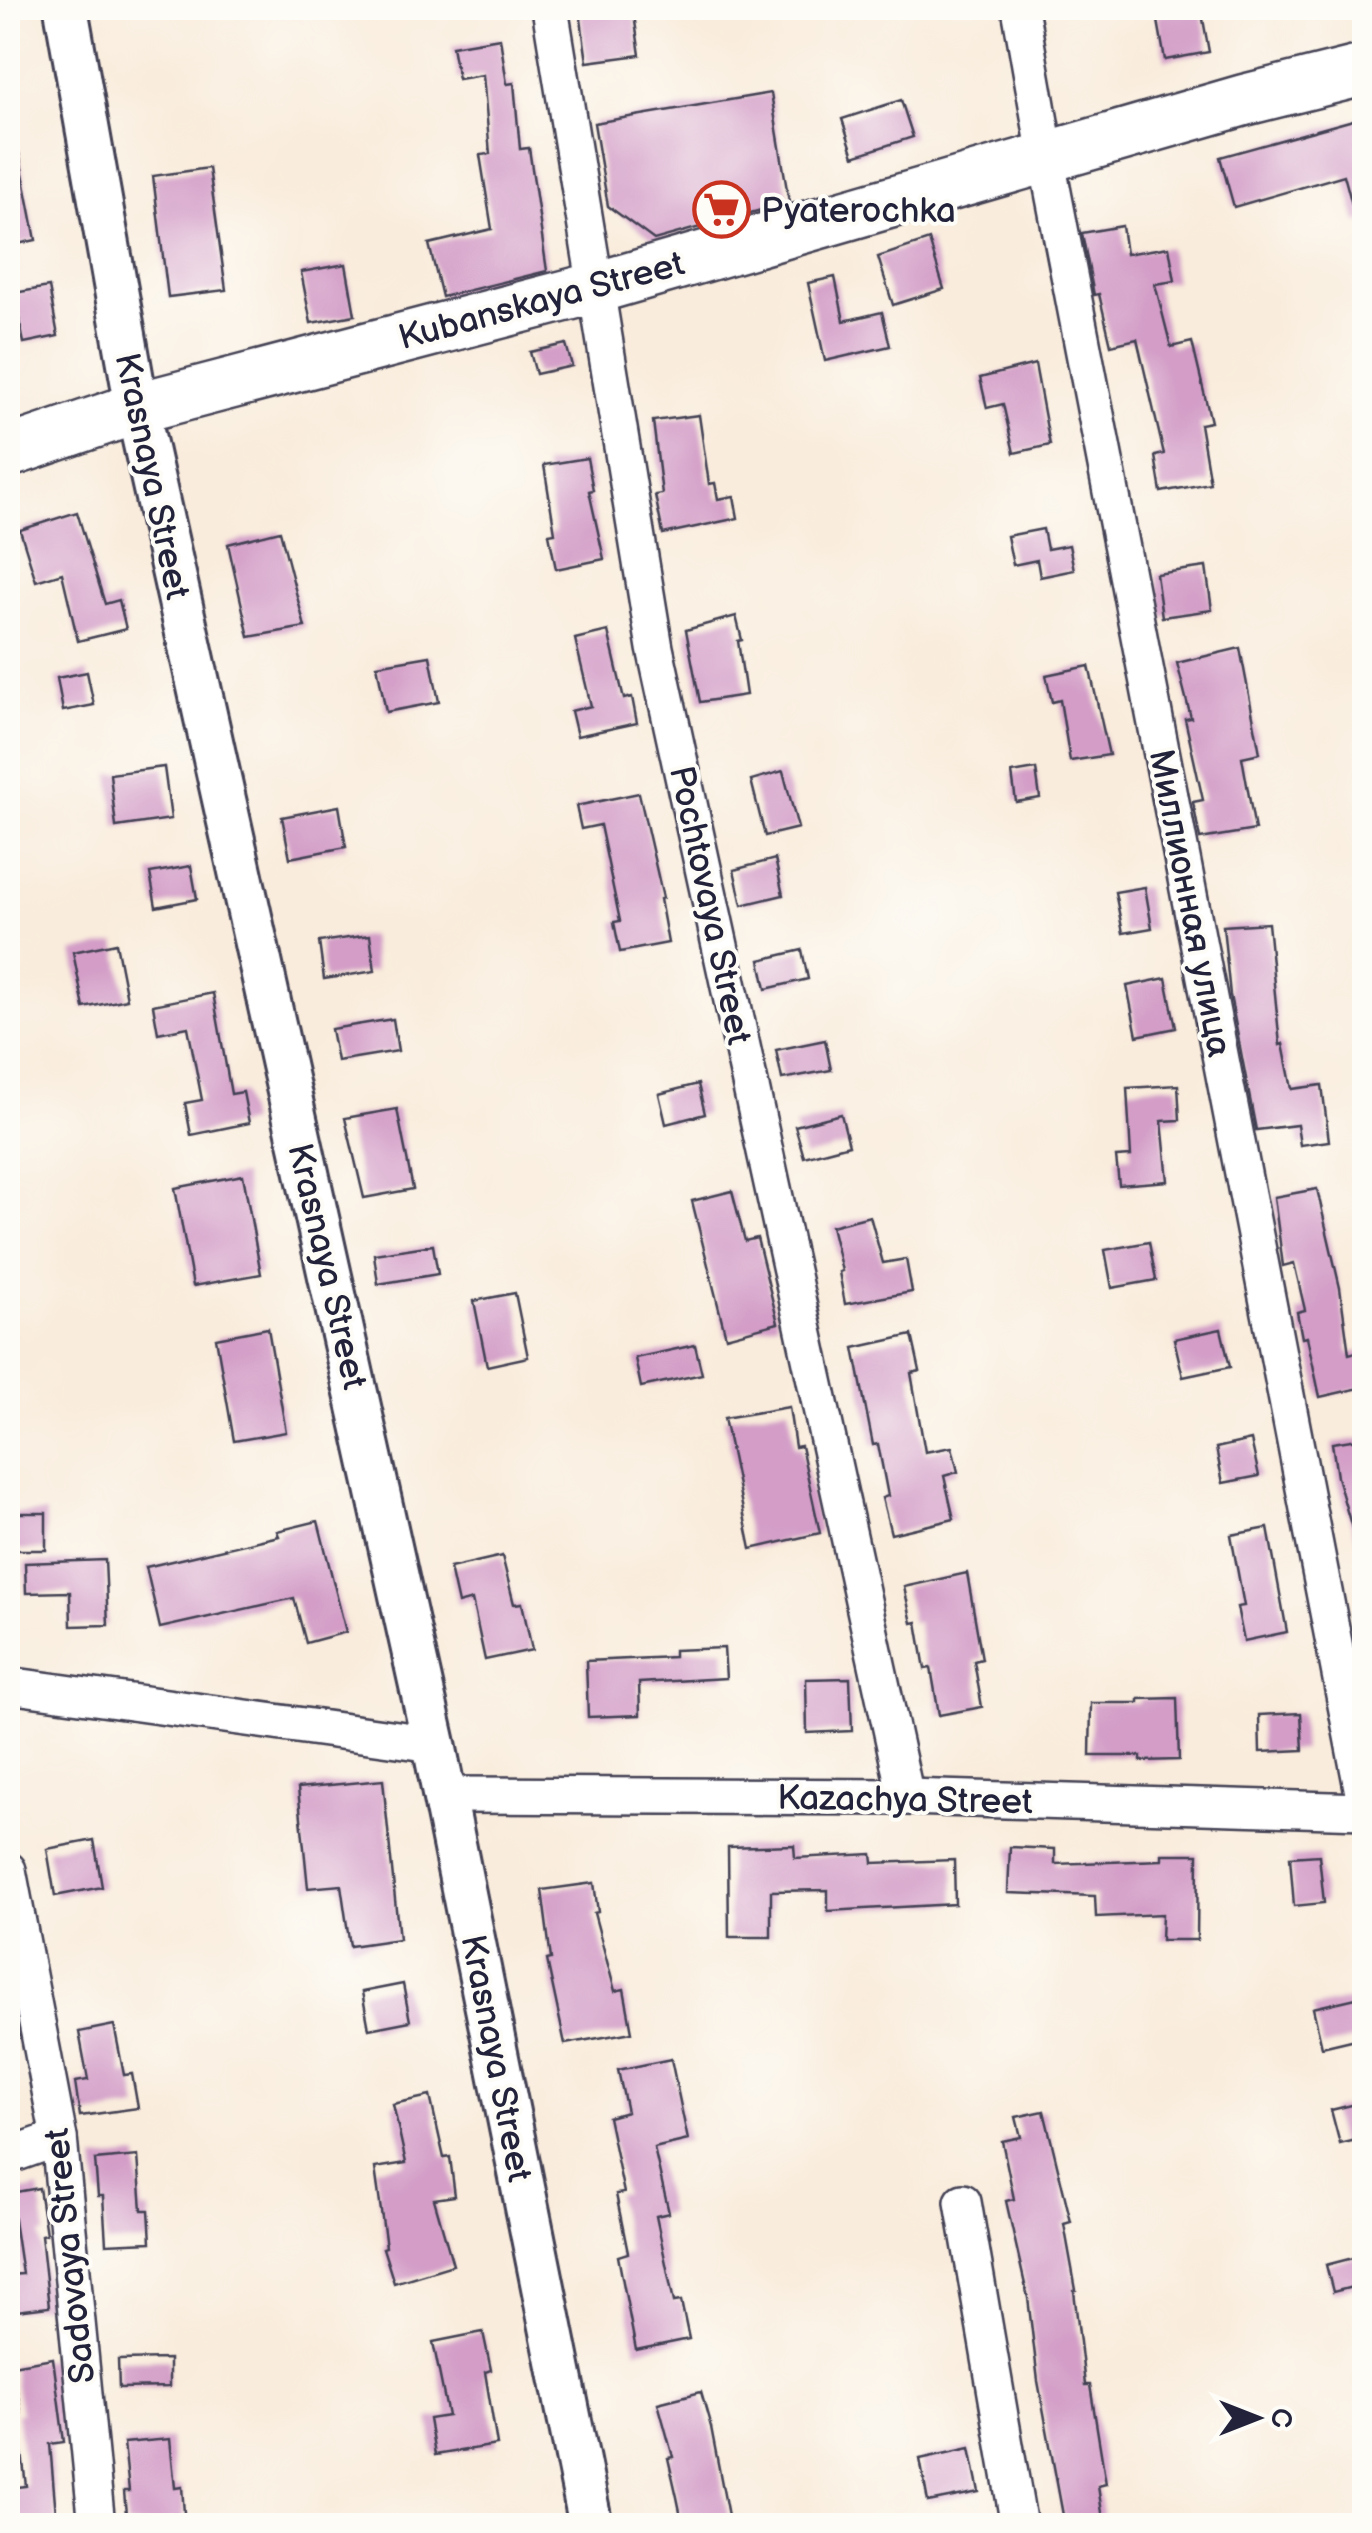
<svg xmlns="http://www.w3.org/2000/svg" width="1372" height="2533" viewBox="0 0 1372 2533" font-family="'Balsamiq Sans',sans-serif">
	<rect width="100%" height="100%" fill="#fdfcf7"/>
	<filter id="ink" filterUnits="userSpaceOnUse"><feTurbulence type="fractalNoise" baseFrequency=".01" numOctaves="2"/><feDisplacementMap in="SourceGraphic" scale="20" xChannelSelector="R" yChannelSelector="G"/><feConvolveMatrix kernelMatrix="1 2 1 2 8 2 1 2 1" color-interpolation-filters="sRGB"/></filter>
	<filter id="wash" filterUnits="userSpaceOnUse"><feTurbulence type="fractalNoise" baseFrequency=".0048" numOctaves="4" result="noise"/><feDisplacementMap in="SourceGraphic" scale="40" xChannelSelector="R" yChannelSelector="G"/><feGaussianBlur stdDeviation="2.25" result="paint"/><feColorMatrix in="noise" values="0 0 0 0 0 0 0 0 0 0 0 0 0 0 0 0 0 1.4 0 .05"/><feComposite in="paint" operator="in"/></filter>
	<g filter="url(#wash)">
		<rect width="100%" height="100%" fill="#f9ecdc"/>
		<g id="blocks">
			<g fill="#d39dc7">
				<path d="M612 8H633L640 55 587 62 580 12Z"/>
				<path d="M1201 8 1209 52 1165 60 1157 15Z"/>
				<path d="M500 38 507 84 514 83 520 149 529 148 547 271 442 297 429 244 492 229 480 155 490 154 483 75 458 79 452 46Z"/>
				<path d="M771 93 789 202 654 240 608 206 594 123Z"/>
				<path d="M901 100 913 137 854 156 842 119Z"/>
				<path d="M1364 117V222L1357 223 1344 175 1234 207 1220 157Z"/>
				<path d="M19 153 36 240 8 246V154Z"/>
				<path d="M209 168 226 290 168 297 153 176Z"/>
				<path d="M1122 226 1126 254 1169 247 1175 281 1155 284 1171 347 1192 342 1211 422 1200 424 1210 483 1161 492 1155 456 1164 454 1137 339 1111 345 1099 294 1094 295 1082 233Z"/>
				<path d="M929 240 944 289 893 305 878 257Z"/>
				<path d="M346 264 355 315 311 323 301 272Z"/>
				<path d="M835 277 844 321 882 312 890 346 825 361 808 283Z"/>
				<path d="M49 287 58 336 24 343 14 293Z"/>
				<path d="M566 344 572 366 536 374 530 352Z"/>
				<path d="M1035 364 1050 445 1014 453 1003 404 987 408 980 378Z"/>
				<path d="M699 415 709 484 715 483 718 499 734 496 738 518 663 534 655 495 662 494 653 421Z"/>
				<path d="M587 458 593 490 589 491 604 559 556 569 549 534 555 533 544 465Z"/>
				<path d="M77 512 105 604 119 600 126 629 78 641 62 573 36 581 20 530Z"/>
				<path d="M1043 529 1047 549 1069 545 1074 570 1040 577 1037 560 1013 565 1007 536Z"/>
				<path d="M280 531 305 627 249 637 228 544Z"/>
				<path d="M1206 567 1212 610 1162 617 1156 574Z"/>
				<path d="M736 616 742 640 738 641 746 695 700 702 686 630Z"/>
				<path d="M608 631 624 699 632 697 637 723 577 736 571 711 591 706 575 639Z"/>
				<path d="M1240 648 1260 753 1242 757 1255 830 1200 839 1193 802 1203 800 1185 719 1191 718 1177 663Z"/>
				<path d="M430 656 439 702 386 712 377 665Z"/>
				<path d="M1089 666 1109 755 1070 761 1060 700 1052 702 1046 675Z"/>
				<path d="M87 672 94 705 63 711 57 678Z"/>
				<path d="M164 767 171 819 116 827 110 774Z"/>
				<path d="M1036 769 1040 798 1016 802 1012 773Z"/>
				<path d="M783 771 798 828 765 836 751 780Z"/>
				<path d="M639 793 663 898 660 899 668 943 620 952 614 922 620 921 600 825 581 829 576 806Z"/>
				<path d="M339 806 346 847 290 858 282 817Z"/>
				<path d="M775 859 783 895 742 905 734 870Z"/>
				<path d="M191 866 197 899 156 907 150 873Z"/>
				<path d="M1145 887 1152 928 1123 933 1115 892Z"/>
				<path d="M1268 923 1280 1045 1283 1044 1292 1089 1322 1085 1329 1141 1300 1145 1297 1125 1256 1130 1230 995 1223 926Z"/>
				<path d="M370 935 375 971 324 979 319 942Z"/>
				<path d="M116 943 127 999 84 1008 73 952Z"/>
				<path d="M802 950 808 979 766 989 760 960Z"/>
				<path d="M1166 978 1176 1028 1137 1036 1127 986Z"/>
				<path d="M213 993 231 1094 243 1092 249 1123 191 1135 185 1103 202 1100 188 1027 158 1033 153 1005Z"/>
				<path d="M393 1019 398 1051 337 1061 331 1029Z"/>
				<path d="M825 1040 831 1070 782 1079 776 1050Z"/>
				<path d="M698 1084 705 1114 666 1124 659 1094Z"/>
				<path d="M1178 1085 1180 1120 1162 1121 1168 1181 1119 1185 1116 1157 1131 1156 1127 1088Z"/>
				<path d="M397 1109 413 1189 364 1198 345 1118Z"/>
				<path d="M841 1114 849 1145 804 1157 795 1126Z"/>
				<path d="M243 1175 261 1274 193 1286 175 1188Z"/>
				<path d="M1317 1189 1340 1288 1349 1354 1360 1351 1364 1371V1387L1320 1397 1307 1337 1302 1338 1297 1312 1305 1310 1294 1263 1283 1266 1274 1197Z"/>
				<path d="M732 1191 745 1241 757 1238 778 1323 726 1337 692 1201Z"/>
				<path d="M870 1216 883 1263 906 1259 912 1292 845 1304 839 1272 842 1271 831 1226Z"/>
				<path d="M1149 1242 1156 1280 1112 1288 1105 1250Z"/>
				<path d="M433 1245 438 1274 378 1284 374 1254Z"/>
				<path d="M515 1293 528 1357 487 1366 474 1301Z"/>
				<path d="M268 1328 286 1432 234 1441 216 1338Z"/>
				<path d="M1221 1329 1230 1367 1183 1377 1174 1339Z"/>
				<path d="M912 1335 920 1371 911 1373 925 1452 952 1447 958 1472 944 1476 954 1519 891 1534 882 1498 888 1496 878 1444 873 1445 854 1348Z"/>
				<path d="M695 1345 702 1374 641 1387 635 1358Z"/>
				<path d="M789 1407 795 1447 801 1446 820 1533 751 1549 724 1418Z"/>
				<path d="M1364 1438V1541L1356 1542 1337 1477 1332 1443Z"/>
				<path d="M1251 1440 1259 1476 1223 1483 1216 1448Z"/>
				<rect x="8" y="1513" width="38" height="37"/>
				<path d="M318 1521 346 1632 306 1643 294 1598 160 1628 146 1567 279 1536 277 1531Z"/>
				<path d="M1268 1528 1287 1632 1244 1641 1237 1607 1244 1606 1231 1535Z"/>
				<path d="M502 1556 514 1604 522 1603 532 1650 485 1660 472 1600 458 1604 450 1568Z"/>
				<path d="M105 1560 108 1625 71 1626 70 1592 26 1593 25 1563Z"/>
				<path d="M967 1573 982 1659 974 1661 982 1707 939 1715 931 1668 925 1669 917 1622 912 1623 904 1587Z"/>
				<path d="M724 1648 726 1678 639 1683 640 1715 588 1717 586 1661 674 1657V1650Z"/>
				<path d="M850 1678 852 1731 807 1733 806 1679Z"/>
				<path d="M1177 1698 1179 1760 1141 1761V1756H1090L1091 1703H1139V1699Z"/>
				<path d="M1301 1713 1303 1750 1260 1752 1259 1715Z"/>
				<path d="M383 1780 399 1939 350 1946 341 1885 308 1888 298 1788Z"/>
				<path d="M94 1840 102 1887 55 1896 47 1849Z"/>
				<path d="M794 1845 795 1858 872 1854 873 1863 954 1860 955 1904 828 1911V1890L771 1891V1937H729L728 1847Z"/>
				<path d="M1010 1847 1055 1849V1864L1162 1860V1854H1198L1197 1940H1161L1162 1914 1096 1917 1095 1896 1008 1893Z"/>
				<path d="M1319 1855 1324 1903 1294 1906 1290 1857Z"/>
				<path d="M594 1883 598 1912 594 1913 615 1991 624 1989 632 2032 565 2044 547 1960 551 1959 542 1890Z"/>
				<path d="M403 1984 410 2021 369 2029 362 1992Z"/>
				<path d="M1356 1998 1364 2037 1322 2047 1313 2008Z"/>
				<path d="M114 2025 124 2075 132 2074 138 2108 80 2116 75 2082 88 2080 79 2032Z"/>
				<path d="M671 2059 688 2140 654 2148 669 2213 656 2216 674 2302 681 2301 689 2339 636 2350 618 2256 628 2253 616 2194 624 2193 608 2117 627 2112 618 2070Z"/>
				<path d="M430 2096 444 2158 450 2157 455 2196 434 2199 453 2265 394 2283 383 2248 386 2247 375 2168 406 2163 393 2104Z"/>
				<path d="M1364 2102V2138L1340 2144 1331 2110Z"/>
				<path d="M1044 2111 1071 2222 1064 2224 1076 2290 1074 2291 1085 2385H1090L1106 2484 1098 2486 1104 2526H1065L1038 2381 1028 2298 1006 2201 1014 2199 1002 2141 1021 2137 1016 2117Z"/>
				<path d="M138 2156 142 2210H149L151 2242 106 2244 103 2196H98L95 2160Z"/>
				<path d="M39 2188 46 2234 41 2235 49 2307 8 2312V2275L22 2274 10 2193Z"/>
				<path d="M1364 2255V2284L1333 2292 1326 2265Z"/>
				<path d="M483 2332 491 2370 485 2372 497 2445 435 2455 429 2419 448 2416 433 2342Z"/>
				<path d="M53 2358 64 2442 50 2444 57 2526H9L8 2488 26 2486 17 2413H21L12 2365Z"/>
				<path d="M169 2359V2387L119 2388 118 2360Z"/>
				<path d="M701 2392 711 2427 730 2526H683L677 2497 668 2458 673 2457 658 2403Z"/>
				<path d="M170 2439 175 2488 182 2487 185 2526H127L124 2491H129L124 2443Z"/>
				<path d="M970 2448 979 2492 928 2502 920 2459Z"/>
			</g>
		</g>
	</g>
	<g filter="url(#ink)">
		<use href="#blocks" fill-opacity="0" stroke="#424053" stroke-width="2.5"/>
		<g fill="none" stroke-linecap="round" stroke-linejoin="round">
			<defs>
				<g id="minor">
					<path d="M550 8 655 648 906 1797"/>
					<path d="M1020 8 1046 156 1364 1798"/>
					<path d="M8 1685 434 1744"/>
					<path d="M445 1795 906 1797 1364 1811"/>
					<path d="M8 1870 59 2138 97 2526"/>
					<path d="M8 2156 59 2138"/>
					<path d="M963 2202 1019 2526"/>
				</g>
				<path id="tertiary" d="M66 8 137 408 434 1744 591 2526"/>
				<path id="secondary" d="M8 452 137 408 595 288 1244 100 1364 70"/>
			</defs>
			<use href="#minor" stroke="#424053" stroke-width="40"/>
			<use href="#tertiary" stroke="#424053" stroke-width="48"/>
			<use href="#secondary" stroke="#424053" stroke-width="55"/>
			<use href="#minor" stroke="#fff" stroke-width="35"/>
			<use href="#tertiary" stroke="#fff" stroke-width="42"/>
			<use href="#secondary" stroke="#fff" stroke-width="50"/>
		</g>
	</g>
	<defs>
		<symbol id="supermarket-ring" viewBox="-11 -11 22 22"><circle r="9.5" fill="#fdfcf7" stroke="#c8321e" stroke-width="1.5"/><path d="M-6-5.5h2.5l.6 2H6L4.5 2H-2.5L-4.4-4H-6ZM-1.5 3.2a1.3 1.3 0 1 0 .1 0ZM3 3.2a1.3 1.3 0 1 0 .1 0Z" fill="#c8321e"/></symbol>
	</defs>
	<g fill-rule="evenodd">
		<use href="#supermarket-ring" x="690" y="178" width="63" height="63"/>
	</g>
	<g text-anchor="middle" stroke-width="8" stroke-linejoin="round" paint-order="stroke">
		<g font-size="35" fill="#22223b" stroke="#fdfcf7" text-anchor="start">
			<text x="761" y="222">Pyaterochka</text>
		</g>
		<g font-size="35" fill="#22223b" stroke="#fdfcf7">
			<text transform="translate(541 300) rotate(-15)" y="12">Kubanskaya Street</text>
			<text transform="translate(153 476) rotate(78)" y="12">Krasnaya Street</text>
			<text transform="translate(1191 903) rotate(79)" y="12">Миллионная улица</text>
			<text transform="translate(711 905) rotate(78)" y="12">Pochtovaya Street</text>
			<text transform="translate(328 1266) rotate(77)" y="12">Krasnaya Street</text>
			<text transform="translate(905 1799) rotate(1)" y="12">Kazachya Street</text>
			<text transform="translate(497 2058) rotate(79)" y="12">Krasnaya Street</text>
			<text transform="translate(69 2256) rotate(-96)" y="12">Sadovaya Street</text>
		</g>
	</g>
	<rect width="1372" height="2533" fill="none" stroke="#fdfcf7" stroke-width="40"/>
	<g transform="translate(1257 2418) rotate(90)" stroke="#fdfcf7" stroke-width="8" paint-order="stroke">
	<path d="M0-8L18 38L0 25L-18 38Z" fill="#22223b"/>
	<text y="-15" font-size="28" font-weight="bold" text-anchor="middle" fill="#22223b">С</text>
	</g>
</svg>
